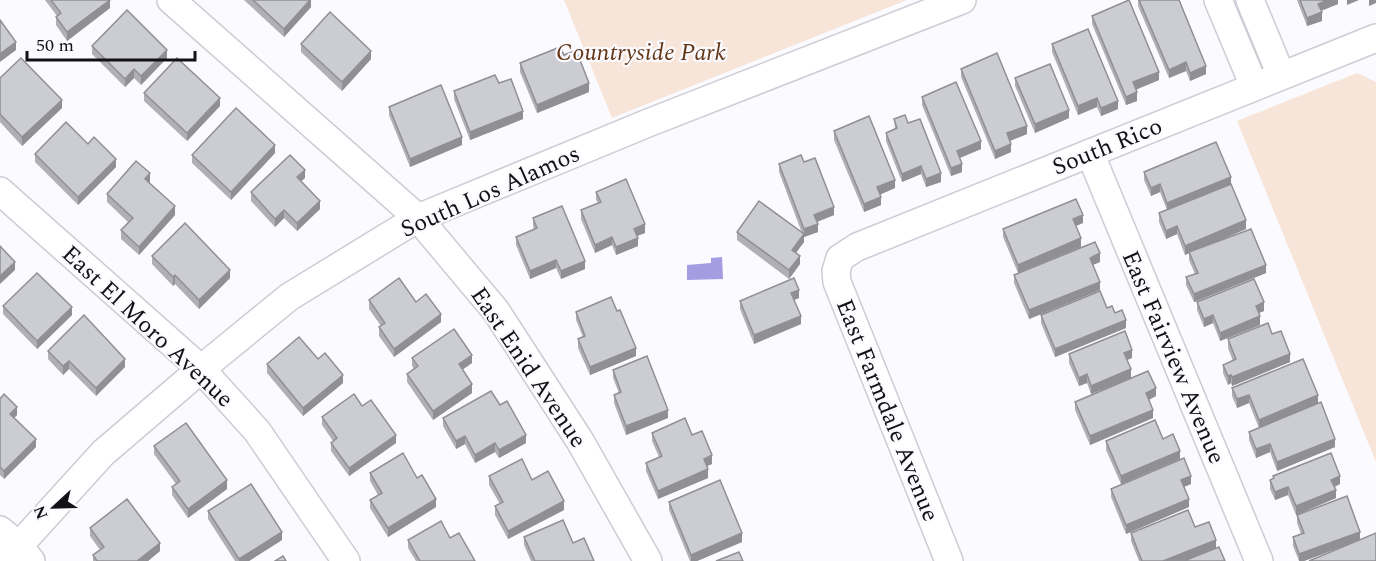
<svg xmlns="http://www.w3.org/2000/svg" width="1376" height="561" viewBox="0 0 1376 561" font-family="Spectral,serif">
	<rect width="100%" height="100%" fill="#fbfaff"/>
	<g fill="#f8e5d9">
		<path d="M564 0H907L612 118Z"/>
		<path d="M1357 73 1376 82V462L1237 121Z"/>
	</g>
	<path fill="#a59ce1" d="M722 257 723 279 687 280V265L711 263V258Z"/>
	<g fill="none" stroke-linecap="round" stroke-linejoin="round">
		<defs>
			<g id="minor">
				<path d="M171 0 418 218 496 311 580 441 648 561"/>
				<path d="M1218 0 1254 86"/>
				<path d="M1250 0 1281 75"/>
				<path d="M1090 153 1259 561"/>
				<path d="M0 191 201 369 257 431 346 561"/>
				<path d="M0 530 18 545 31 561"/>
				<path d="M5 561 103 453 201 369 289 297 418 218 648 123 962 0"/>
				<path d="M949 561 837 282 836 271 840 258 857 247 1376 38"/>
			</g>
		</defs>
		<use href="#minor" stroke="#cdccd4" stroke-width="30"/>
		<use href="#minor" stroke="#fff" stroke-width="27"/>
	</g>
	<g fill="#afafb5">
		<path d="M45 0H110V8L67 41 56 25V17L57 16Z"/>
		<path d="M244 0H311V7L284 37Z"/>
		<path d="M1138 0H1179L1206 74 1190 81 1186 71 1169 78 1138 6Z"/>
		<path d="M1297 0H1338V4L1321 11 1322 21 1307 26Z"/>
		<path d="M1092 16 1159 80 1136 89 1137 101 1126 105 1092 24Z"/>
		<path d="M301 44 371 59 342 91 301 52Z"/>
		<path d="M1052 44 1118 109 1101 116 1097 107 1078 115 1052 52Z"/>
		<path d="M92 46 167 58 141 85 134 78 125 87 92 54Z"/>
		<path d="M564 55 589 92 537 113 520 72V63Z"/>
		<path d="M961 69 1027 134 1010 141 1011 152 995 159 961 77Z"/>
		<path d="M0 78 62 108 22 146 0 122Z"/>
		<path d="M1015 78 1069 118 1035 133 1015 86Z"/>
		<path d="M499 83 523 119 470 140 454 99V91Z"/>
		<path d="M144 93 220 106 187 141 144 101Z"/>
		<path d="M922 97 981 149 960 158 962 172 951 176 922 105Z"/>
		<path d="M389 107 462 145 410 167 389 115Z"/>
		<path d="M894 119 908 123 941 182 926 187 921 174 902 182 886 141V133L895 129Z"/>
		<path d="M834 131 895 188 880 194 881 205 864 212 834 140Z"/>
		<path d="M88 144 116 167 78 205 35 162V154Z"/>
		<path d="M275 153 231 200 192 163V155Z"/>
		<path d="M804 162 834 215 817 222 818 232 804 237V236V242L796 253 800 264 789 279 737 240V232L802 233 779 172V164Z"/>
		<path d="M1144 172 1231 184 1246 229 1205 246 1266 273 1194 302 1186 285V277L1195 274 1189 260V253L1185 255 1177 234 1166 239 1159 222V213L1167 210 1160 192 1151 196 1144 180Z"/>
		<path d="M305 178 301 181 320 209 297 231 284 218 275 227 251 201V192Z"/>
		<path d="M149 182 175 215 139 255 121 239V230L128 222 107 202V194L150 182Z"/>
		<path d="M596 192 645 233 637 236 638 246 616 255 612 245 595 253 581 219V210L598 203 596 200Z"/>
		<path d="M533 218 585 269 561 279 556 268 530 279 516 245V237L534 229 533 226Z"/>
		<path d="M1083 223 1076 226 1081 247 1018 273 1003 237V229Z"/>
		<path d="M152 256 230 278 199 309 175 284 173 286 152 264Z"/>
		<path d="M1100 262 1093 265 1100 290 1029 319 1014 283V275Z"/>
		<path d="M799 298 794 300 801 324 754 344 740 309V301Z"/>
		<path d="M369 300 416 302 441 322 394 357 379 336V327L381 326 369 309Z"/>
		<path d="M1197 302 1264 311 1259 313 1260 325 1220 341 1213 323 1204 327 1197 310Z"/>
		<path d="M3 306 72 315 37 349 3 314Z"/>
		<path d="M1107 308 1115 313 1126 328 1055 357 1041 323V315Z"/>
		<path d="M617 311 636 356 590 375 578 348V339L583 337 576 320V312Z"/>
		<path d="M1272 334 1290 362 1232 386 1231 383 1228 385 1223 373V365L1233 361 1228 348V339Z"/>
		<path d="M48 351 125 367 96 396 69 369 63 375 48 359Z"/>
		<path d="M1069 354 1132 358 1127 360 1131 378 1091 394 1087 383 1079 386 1069 363Z"/>
		<path d="M412 358 472 363 462 370 472 393 433 420 407 382V374L414 369 412 366Z"/>
		<path d="M267 364 343 383 303 416 267 373Z"/>
		<path d="M613 370 668 418 626 435 614 403V395L619 393 613 378Z"/>
		<path d="M1232 388 1318 403 1335 447 1277 471 1270 452 1256 458 1249 440V432L1259 428 1249 403 1237 408 1232 396Z"/>
		<path d="M1156 396 1149 400 1153 418 1090 445 1075 410V402Z"/>
		<path d="M0 399 17 415 14 418 36 447 4 479 0 475Z"/>
		<path d="M500 405 526 443 499 458 495 452 475 463 465 444 456 449 443 426V418Z"/>
		<path d="M362 406 396 443 349 476 331 451V443L333 441 322 425V417Z"/>
		<path d="M652 433 692 435 712 464 707 466 708 478 658 499 646 471V463L659 457 652 441Z"/>
		<path d="M1163 439 1180 459 1121 484 1106 450V441Z"/>
		<path d="M154 446 227 489 188 518 172 495V487L176 484 154 454Z"/>
		<path d="M370 473 436 507 388 537 370 508V500L378 495 370 481Z"/>
		<path d="M489 476 532 480 564 510 508 539 495 515V506L500 504 489 485Z"/>
		<path d="M1273 476 1340 484 1335 487 1336 498 1296 515 1288 495 1275 500 1270 489V480L1273 479Z"/>
		<path d="M1191 484 1184 487 1189 507 1126 534 1111 497V489Z"/>
		<path d="M669 502 742 542 697 561H690L669 510Z"/>
		<path d="M208 511 282 540 249 561H235L208 519Z"/>
		<path d="M1297 515 1354 542 1304 561H1299L1293 546V537L1301 534 1297 523Z"/>
		<path d="M90 528 160 551 148 561H93V555L100 550 90 536Z"/>
		<path d="M1131 533 1184 561H1139L1131 541Z"/>
		<path d="M524 537 573 543 594 561H531L524 545Z"/>
		<path d="M450 538 475 561H416L408 548V540Z"/>
	</g>
	<g fill="#8f8f94">
		<path d="M110 0V8L67 41V32Z"/>
		<path d="M310 0H311V7L284 37V29Z"/>
		<path d="M1327 0H1338V4L1318 12V4Z"/>
		<path d="M1347 0H1359L1347 5Z"/>
		<path d="M1369 0H1376V3L1369 6Z"/>
		<path d="M1322 12V21L1307 26V18Z"/>
		<path d="M16 42V50L0 62V54Z"/>
		<path d="M167 50V58L141 85V76Z"/>
		<path d="M371 51V59L342 91V82Z"/>
		<path d="M1186 62V71L1169 78V70Z"/>
		<path d="M1206 66V74L1190 81V73Z"/>
		<path d="M134 69V78L125 87V79Z"/>
		<path d="M1159 72V80L1133 91V82Z"/>
		<path d="M589 83V92L537 113V105Z"/>
		<path d="M1137 92V101L1126 105V97Z"/>
		<path d="M220 98V106L187 141V133Z"/>
		<path d="M1097 98V107L1078 115V106Z"/>
		<path d="M62 100V108L22 146V137Z"/>
		<path d="M1118 101V109L1101 116V108Z"/>
		<path d="M1069 110V118L1035 133V124Z"/>
		<path d="M523 111V119L470 140V132Z"/>
		<path d="M1027 126V134L1007 142V133Z"/>
		<path d="M462 137V145L410 167V159Z"/>
		<path d="M981 141V149L957 159V151Z"/>
		<path d="M1011 144V152L995 159V151Z"/>
		<path d="M275 145V153L231 200V192Z"/>
		<path d="M116 159V167L78 205V197Z"/>
		<path d="M962 164V172L951 176V168Z"/>
		<path d="M921 166V174L902 182V174Z"/>
		<path d="M305 170V178L297 185V177Z"/>
		<path d="M150 173V182L145 187V179Z"/>
		<path d="M941 173V182L926 187V179Z"/>
		<path d="M1231 177V185L1167 212V203Z"/>
		<path d="M895 180V188L877 196V187Z"/>
		<path d="M1160 184V192L1151 196V188Z"/>
		<path d="M881 197V205L864 212V204Z"/>
		<path d="M320 201V209L297 231V223Z"/>
		<path d="M175 206V215L139 255V247Z"/>
		<path d="M834 207V215L814 223V215Z"/>
		<path d="M284 210V218L275 227V219Z"/>
		<path d="M1083 215V223L1073 227V219Z"/>
		<path d="M1246 220V229L1185 255V246Z"/>
		<path d="M645 224V233L634 237V229Z"/>
		<path d="M818 224V232L804 237V229Z"/>
		<path d="M1177 226V234L1166 239V231Z"/>
		<path d="M804 234V242L792 258V250Z"/>
		<path d="M612 237V245L595 253V245Z"/>
		<path d="M638 238V246L616 255V247Z"/>
		<path d="M1081 238V247L1018 273V265Z"/>
		<path d="M1100 253V262L1090 266V258Z"/>
		<path d="M800 256V264L789 279V270Z"/>
		<path d="M556 260V268L530 279V271Z"/>
		<path d="M585 261V269L561 279V271Z"/>
		<path d="M15 262V270L0 284V276Z"/>
		<path d="M1266 265V273L1194 302V294Z"/>
		<path d="M230 270V278L199 309V300Z"/>
		<path d="M175 275V284L173 286V277Z"/>
		<path d="M1100 282V290L1029 319V310Z"/>
		<path d="M799 290V298L791 301V293Z"/>
		<path d="M1264 302V311L1256 314V306Z"/>
		<path d="M72 307V315L37 349V341Z"/>
		<path d="M441 314V322L394 357V349Z"/>
		<path d="M1213 315V323L1204 327V319Z"/>
		<path d="M801 316V324L754 344V335Z"/>
		<path d="M1260 316V325L1220 341V333Z"/>
		<path d="M1126 320V328L1055 357V349Z"/>
		<path d="M636 348V356L590 375V367Z"/>
		<path d="M1132 350V358L1124 361V353Z"/>
		<path d="M1290 354V362L1232 386V377Z"/>
		<path d="M472 355V363L459 372V364Z"/>
		<path d="M125 359V367L96 396V388Z"/>
		<path d="M69 361V369L63 375V366Z"/>
		<path d="M1131 369V378L1091 394V386Z"/>
		<path d="M1087 374V383L1079 386V378Z"/>
		<path d="M343 375V383L303 416V408Z"/>
		<path d="M1231 375V383L1228 385V376Z"/>
		<path d="M472 384V393L433 420V411Z"/>
		<path d="M1156 388V396L1146 401V393Z"/>
		<path d="M1249 395V403L1237 408V399Z"/>
		<path d="M1318 395V403L1259 428V420Z"/>
		<path d="M17 407V415L10 422V414Z"/>
		<path d="M668 410V418L626 435V426Z"/>
		<path d="M1153 410V418L1090 445V436Z"/>
		<path d="M396 435V443L349 476V468Z"/>
		<path d="M526 435V443L499 458V450Z"/>
		<path d="M465 436V444L456 449V441Z"/>
		<path d="M36 439V447L4 479V471Z"/>
		<path d="M1335 439V447L1277 471V462Z"/>
		<path d="M495 443V452L475 463V455Z"/>
		<path d="M1270 444V452L1256 458V449Z"/>
		<path d="M1180 451V459L1121 484V476Z"/>
		<path d="M712 455V464L704 467V459Z"/>
		<path d="M708 469V478L658 499V491Z"/>
		<path d="M1191 476V484L1181 488V480Z"/>
		<path d="M1340 476V484L1331 488V480Z"/>
		<path d="M227 480V489L188 518V509Z"/>
		<path d="M1288 487V495L1275 500V492Z"/>
		<path d="M1336 490V498L1296 515V506Z"/>
		<path d="M436 499V507L388 537V528Z"/>
		<path d="M1189 499V507L1126 534V525Z"/>
		<path d="M564 501V510L508 539V531Z"/>
		<path d="M282 532V540L249 561H239V559Z"/>
		<path d="M1360 532V540L1304 561H1299V554Z"/>
		<path d="M742 533V542L697 561H691V555Z"/>
		<path d="M1216 540V548L1184 561H1163Z"/>
		<path d="M160 543V551L148 561H137Z"/>
	</g>
	<g fill="#ccccd3" stroke="#8f8f94" stroke-width="1.5">
		<path d="M51 0H110L67 32 56 17 61 13Z"/>
		<path d="M253 0H310L284 29Z"/>
		<path d="M1129 0 1159 72 1133 82 1137 92 1126 97 1092 16Z"/>
		<path d="M1139 0H1179L1206 66 1190 73 1186 62 1169 70Z"/>
		<path d="M1300 0H1327L1318 4 1322 12 1307 18Z"/>
		<path d="M127 10 167 50 141 76 134 69 125 79 92 46Z"/>
		<path d="M330 12 371 51 342 82 301 44Z"/>
		<path d="M0 20 16 42 0 54Z"/>
		<path d="M1088 29 1118 101 1101 108 1097 98 1078 106 1052 44Z"/>
		<path d="M560 47 564 55 576 50 589 83 537 105 520 63Z"/>
		<path d="M997 53 1027 126 1007 133 1011 144 995 151 961 69Z"/>
		<path d="M21 58 62 100 22 137 0 114V78Z"/>
		<path d="M177 58 220 98 187 133 144 93Z"/>
		<path d="M1050 64 1069 110 1035 124 1015 78Z"/>
		<path d="M495 75 499 83 511 79 523 111 470 132 454 91Z"/>
		<path d="M956 82 981 141 957 151 962 164 951 168 922 97Z"/>
		<path d="M441 85 462 137 410 159 389 107Z"/>
		<path d="M236 108 275 145 231 192 192 155Z"/>
		<path d="M905 115 908 123 920 119 941 173 926 179 921 166 902 174 886 133 897 128 894 119Z"/>
		<path d="M869 116 895 180 877 187 881 197 864 204 834 131Z"/>
		<path d="M66 122 88 144 94 137 116 159 78 197 35 154Z"/>
		<path d="M1216 142 1231 177 1167 203 1160 184 1151 188 1144 172Z"/>
		<path d="M290 155 305 170 297 177 320 201 297 223 284 210 275 219 251 192Z"/>
		<path d="M801 155 804 162 815 158 834 207 814 215 818 224 804 229 779 164Z"/>
		<path d="M136 161 150 173 145 179 175 206 139 247 121 230 133 218 107 194Z"/>
		<path d="M626 179 645 224 634 229 638 238 616 247 612 237 595 245 581 210 601 202 596 192Z"/>
		<path d="M1231 184 1246 220 1185 246 1177 226 1166 231 1159 213Z"/>
		<path d="M1076 199 1083 215 1073 219 1081 238 1018 265 1003 229Z"/>
		<path d="M759 201 804 234 792 250 800 256 789 270 737 232Z"/>
		<path d="M562 206 585 261 561 271 556 260 530 271 516 237 537 228 533 218Z"/>
		<path d="M185 223 230 270 199 300 175 275 173 277 152 256Z"/>
		<path d="M1251 229 1266 265 1194 294 1186 277 1198 273 1189 252Z"/>
		<path d="M1095 242 1100 253 1090 258 1100 282 1029 310 1014 275Z"/>
		<path d="M0 246 15 262 0 276Z"/>
		<path d="M37 273 72 307 37 341 3 306Z"/>
		<path d="M399 278 416 302 426 294 441 314 394 349 379 327 385 323 369 300Z"/>
		<path d="M794 278 799 290 791 293 801 316 754 335 740 301Z"/>
		<path d="M1254 279 1264 302 1256 306 1260 316 1220 333 1213 315 1204 319 1197 302Z"/>
		<path d="M1100 291 1107 308 1112 306 1115 313 1122 310 1126 320 1055 349 1041 315Z"/>
		<path d="M611 297 617 311 620 310 636 348 590 367 578 339 585 336 576 312Z"/>
		<path d="M84 315 125 359 96 388 69 361 63 366 48 351Z"/>
		<path d="M1268 323 1272 334 1281 331 1290 354 1232 377 1231 375 1228 376 1223 365 1236 359 1228 339Z"/>
		<path d="M454 329 472 355 459 364 472 384 433 411 407 374 418 366 412 358Z"/>
		<path d="M1125 331 1132 350 1124 353 1131 369 1091 386 1087 374 1079 378 1069 354Z"/>
		<path d="M299 337 318 359 325 353 343 375 303 408 267 364Z"/>
		<path d="M647 356 668 410 626 426 614 395 621 392 613 370Z"/>
		<path d="M1303 359 1318 395 1259 420 1249 395 1237 399 1232 388Z"/>
		<path d="M1148 371 1156 388 1146 393 1153 410 1090 436 1075 402Z"/>
		<path d="M491 391 500 405 507 401 526 435 499 450 495 443 475 455 465 436 456 441 443 418Z"/>
		<path d="M4 394 17 407 10 414 36 439 4 471 0 467V399Z"/>
		<path d="M354 394 362 406 371 400 396 435 349 468 331 443 337 438 322 417Z"/>
		<path d="M1321 402 1335 439 1277 462 1270 444 1256 449 1249 432Z"/>
		<path d="M685 418 692 435 702 431 712 455 704 459 708 469 658 491 646 463 662 456 652 433Z"/>
		<path d="M1155 420 1163 439 1173 434 1180 451 1121 476 1106 441Z"/>
		<path d="M186 423 227 480 188 509 172 487 180 481 154 446Z"/>
		<path d="M403 453 417 478 422 475 436 499 388 528 370 500 382 493 370 473Z"/>
		<path d="M1331 453 1340 476 1331 480 1336 490 1296 506 1288 487 1275 492 1270 480 1274 478 1273 476Z"/>
		<path d="M1184 458 1191 476 1181 480 1189 499 1126 525 1111 489Z"/>
		<path d="M522 459 532 480 548 471 564 501 508 531 495 506 503 502 489 476Z"/>
		<path d="M720 480 742 533 691 555 669 502Z"/>
		<path d="M251 484 282 532 239 559 208 511Z"/>
		<path d="M1347 496 1360 532 1299 554 1293 537 1304 533 1297 515Z"/>
		<path d="M127 499 160 543 137 561H97L93 555 104 547 90 528Z"/>
		<path d="M1188 510 1195 527 1209 522 1216 540 1163 561H1142L1131 533Z"/>
		<path d="M563 520 573 543 584 538 594 561H535L524 537Z"/>
		<path d="M441 521 450 538 459 533 475 561H420L408 540Z"/>
		<path d="M1376 533V561H1309Z"/>
		<path d="M1219 547 1225 561H1184Z"/>
		<path d="M739 552 743 561H716Z"/>
		<path d="M283 556 286 561H275Z"/>
	</g>
	<g text-anchor="middle" stroke-width="4.5" stroke-linejoin="round" paint-order="stroke">
		<g font-size="24" font-style="italic" fill="#633616" stroke="#fbfaff">
			<text x="641" y="60">Countryside Park</text>
		</g>
		<g font-size="24" fill="#121214" stroke="#fbfaff">
			<text transform="translate(1107 146) rotate(-22)" y="8">South Rico</text>
			<text transform="translate(490 191) rotate(-24)" y="8">South Los Alamos</text>
			<text transform="translate(148 326) rotate(43)" y="8">East El Moro Avenue</text>
			<text transform="translate(1174 357) rotate(67)" y="8">East Fairview Avenue</text>
			<text transform="translate(529 367) rotate(56)" y="8">East Enid Avenue</text>
			<text transform="translate(888 410) rotate(68)" y="8">East Farmdale Avenue</text>
		</g>
	</g>
	<g transform="translate(54 507) rotate(248)" stroke="#fbfaff" stroke-width="4.5" paint-order="stroke">
	<path d="M0-4.5L10 22L0 15L-10 22Z" fill="#121214"/>
	<text y="-9" font-size="16" font-weight="bold" text-anchor="middle" fill="#121214">N</text>
	</g>
	<path d="M27 51v9h168v-9" fill="none" stroke="#121214" stroke-width="3"/>
	<text x="36" y="51" font-size="18" fill="#121214" stroke="#fbfaff" stroke-width="4.5" paint-order="stroke">50 m</text>
</svg>
